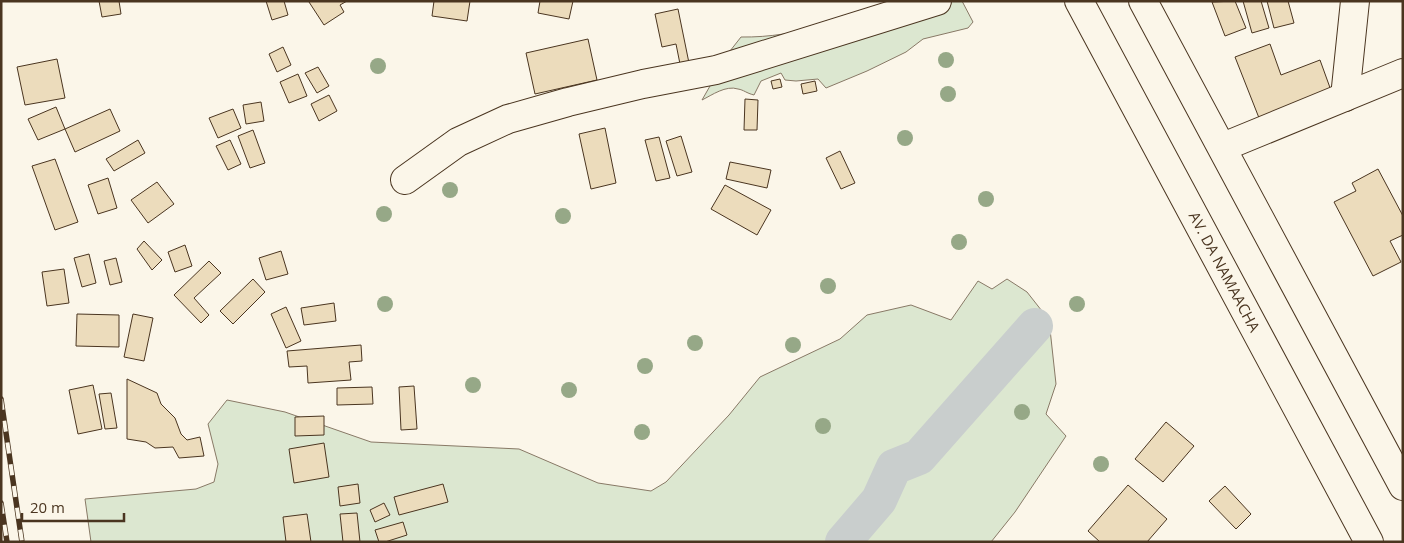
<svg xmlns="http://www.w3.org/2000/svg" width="1404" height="543" viewBox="0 0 1404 543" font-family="'Open Sans',sans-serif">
	<rect width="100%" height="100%" fill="#fbf6e9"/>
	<g fill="#dce7d0" stroke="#887966">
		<path d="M906 1H962L973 22 968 28 923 39 906 52 867 71 826 88 818 79 796 81 785 80 781 73 761 81 754 95C746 93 744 90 738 89 726 85 712 95 702 100L730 51 741 37C798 38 852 17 906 1Z"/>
		<path d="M1007 279 1027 292 1049 320 1056 384 1046 414 1066 436 1015 512 991 542H91L85 499 196 489 214 482 218 464 208 424 227 400 285 412 371 442 519 449 598 483 651 491 666 482 729 415 760 377 840 339 867 315 911 305 951 320 978 281 992 289Z"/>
	</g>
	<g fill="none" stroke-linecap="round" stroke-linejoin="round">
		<path stroke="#c9cecd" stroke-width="36" d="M843 542 879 500 894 467 919 457 1035 326"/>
	</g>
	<g fill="#ecdcbc" stroke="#4a3520">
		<path d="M99 1H119L121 14 102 17Z"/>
		<path d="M266 1H284L288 15 272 20Z"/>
		<path d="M311 1H347L340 5 344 12 324 25 309 2Z"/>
		<path d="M434 1H470L467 21 432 16Z"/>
		<path d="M540 1H573L569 19 538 13Z"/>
		<path d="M1235 1 1246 28 1225 36 1212 2Z"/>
		<path d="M1243 1H1261L1269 28 1252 33Z"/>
		<path d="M1267 1H1288L1294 23 1274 28Z"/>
		<path d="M678 9 689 63 680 64 676 44 662 47 655 14Z"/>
		<path d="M588 39 597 80 535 94 526 53Z"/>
		<path d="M1270 44 1281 75 1320 60 1333 96 1261 123 1235 57Z"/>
		<path d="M283 47 291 65 277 72 269 54Z"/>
		<path d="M57 59 65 98 25 105 17 67Z"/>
		<path d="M318 67 329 86 317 93 305 73Z"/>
		<path d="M298 74 307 96 289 103 280 82Z"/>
		<path d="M780 79 782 87 773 89 771 81Z"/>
		<path d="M815 81 817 91 803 94 801 84Z"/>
		<path d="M329 95 337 111 319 121 311 104Z"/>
		<path d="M745 99 758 100 757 130H744Z"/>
		<path d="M261 102 264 121 246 124 243 105Z"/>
		<path d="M56 107 65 129 38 140 28 119Z"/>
		<path d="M110 109 120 131 75 152 65 129Z"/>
		<path d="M233 109 241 128 218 138 209 118Z"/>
		<path d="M605 128 616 183 591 189 579 134Z"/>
		<path d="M253 130 265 163 250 168 238 136Z"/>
		<path d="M681 136 692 172 677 176 666 141Z"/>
		<path d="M659 137 670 178 656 181 645 140Z"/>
		<path d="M138 140 145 153 114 171 106 159Z"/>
		<path d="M230 140 241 164 228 170 216 146Z"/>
		<path d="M840 151 855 183 841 189 826 158Z"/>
		<path d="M55 159 78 222 55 230 32 166Z"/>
		<path d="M730 162 771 170 767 188 726 179Z"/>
		<path d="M1378 169 1403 216V235L1390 241 1401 262 1373 276 1334 202 1356 191 1352 183Z"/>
		<path d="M108 178 117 208 98 214 88 185Z"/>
		<path d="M157 182 174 204 148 223 131 200Z"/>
		<path d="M725 185 771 210 757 235 711 209Z"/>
		<path d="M144 241 162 260 152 270 137 249Z"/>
		<path d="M185 245 192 266 175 272 168 252Z"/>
		<path d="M281 251 288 274 266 280 259 258Z"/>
		<path d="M89 254 96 283 82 287 74 258Z"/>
		<path d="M116 258 122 282 110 285 104 261Z"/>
		<path d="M209 261 221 273 194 298 209 315 201 323 174 295Z"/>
		<path d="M64 269 69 303 47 306 42 272Z"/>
		<path d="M253 279 265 292 233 324 220 311Z"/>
		<path d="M334 303 336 321 304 325 301 308Z"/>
		<path d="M286 307 301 341 286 348 271 314Z"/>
		<path d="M77 314 119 315V347L76 346Z"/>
		<path d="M133 314 153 318 144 361 124 357Z"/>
		<path d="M361 345 362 361 349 362 351 380 308 383 307 366 289 367 287 351Z"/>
		<path d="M127 379 157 393 161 404 175 418 181 434 187 440 200 437 204 456 179 458 173 447 155 448 146 442 127 439Z"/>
		<path d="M93 385 102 429 78 434 69 390Z"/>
		<path d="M414 386 417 429 401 430 399 387Z"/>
		<path d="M372 387 373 404 337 405V388Z"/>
		<path d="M111 393 117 428 105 429 99 394Z"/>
		<path d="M324 416V435L295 436V417Z"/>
		<path d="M1166 422 1194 446 1163 482 1135 459Z"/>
		<path d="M324 443 329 477 294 483 289 449Z"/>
		<path d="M358 484 360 503 340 506 338 487Z"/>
		<path d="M443 484 448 502 399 515 394 497Z"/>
		<path d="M1128 485 1167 519 1147 542H1100L1088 531Z"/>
		<path d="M1225 486 1251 514 1236 529 1209 501Z"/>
		<path d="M384 503 390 515 375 522 370 510Z"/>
		<path d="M357 513 360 542H343L340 514Z"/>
		<path d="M307 514 311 542H286L283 517Z"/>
		<path d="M403 522 407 535 385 542H379L375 530Z"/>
	</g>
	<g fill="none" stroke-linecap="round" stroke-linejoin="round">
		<defs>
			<g id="minor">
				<path d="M1345 97 1355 1"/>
				<path d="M1223 147 1403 73"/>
				<path d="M405 180 458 142 508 119 568 102 643 84 716 70 937 1"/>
			</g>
			<g id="trunk">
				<path d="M1079 1 1369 542"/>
				<path d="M1143 1 1403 486"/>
			</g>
		</defs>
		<use href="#minor" stroke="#4a3520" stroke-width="30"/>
		<use href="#trunk" stroke="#4a3520" stroke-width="30"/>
		<use href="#minor" stroke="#fbf6e9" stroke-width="28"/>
		<use href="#trunk" stroke="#fbf6e9" stroke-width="28"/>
		<defs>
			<g id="rail">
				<path d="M1 399 22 542"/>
				<path d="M1 503 7 542"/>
			</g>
		</defs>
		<use href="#rail" stroke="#4a3520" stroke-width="5.5"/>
		<use href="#rail" stroke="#fbf6e9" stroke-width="4" stroke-dasharray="11" stroke-linecap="butt"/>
	</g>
	<g fill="#96a887">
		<circle cx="946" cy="60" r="8"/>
		<circle cx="378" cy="66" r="8"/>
		<circle cx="948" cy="94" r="8"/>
		<circle cx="905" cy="138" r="8"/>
		<circle cx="450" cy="190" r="8"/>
		<circle cx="986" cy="199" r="8"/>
		<circle cx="384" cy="214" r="8"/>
		<circle cx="563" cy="216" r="8"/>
		<circle cx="959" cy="242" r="8"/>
		<circle cx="828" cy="286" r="8"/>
		<circle cx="385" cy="304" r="8"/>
		<circle cx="1077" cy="304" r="8"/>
		<circle cx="695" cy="343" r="8"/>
		<circle cx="793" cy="345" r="8"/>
		<circle cx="645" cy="366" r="8"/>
		<circle cx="473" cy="385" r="8"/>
		<circle cx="569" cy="390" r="8"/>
		<circle cx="1022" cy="412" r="8"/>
		<circle cx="823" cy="426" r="8"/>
		<circle cx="642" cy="432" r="8"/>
		<circle cx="1101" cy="464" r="8"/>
	</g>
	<g text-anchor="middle" stroke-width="4" stroke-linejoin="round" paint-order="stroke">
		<g font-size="15" fill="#4a3520" stroke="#fbf6e9">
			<text transform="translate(1224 272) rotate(62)" y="5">AV. DA NAMAACHA</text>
		</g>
	</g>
	<rect width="1404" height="543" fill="none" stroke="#4a3520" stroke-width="5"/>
	<path d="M22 513v8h102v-8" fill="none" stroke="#4a3520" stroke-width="2.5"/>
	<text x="30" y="513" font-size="15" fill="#4a3520" stroke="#fbf6e9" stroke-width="4" paint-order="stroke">20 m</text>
</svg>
